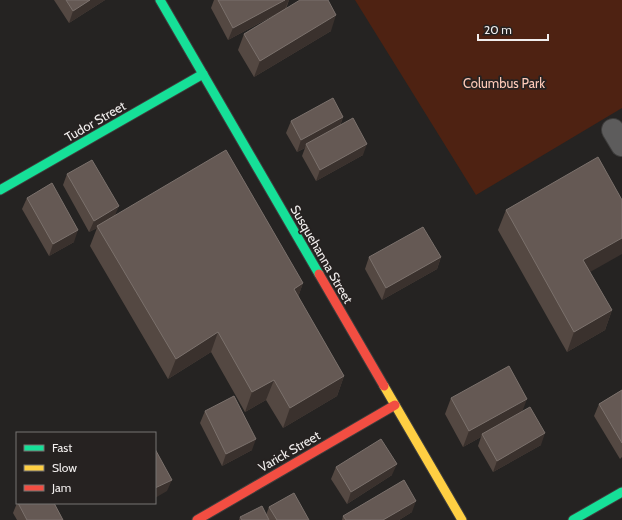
<svg xmlns="http://www.w3.org/2000/svg" width="622" height="520" viewBox="0 0 622 520" font-family="Cabin,sans-serif">
	<rect width="100%" height="100%" fill="#252322"/>
	<path fill="#4e2212" d="M355 0H622V108L476 195Z"/>
	<g fill="none" stroke-linecap="round" stroke-linejoin="round">
		<defs>
			<path id="street" d="M613 130 622 145"/>
			<g id="fast">
				<path d="M160 0 319 274"/>
				<path d="M0 190 203 74"/>
				<path d="M573 520 622 492"/>
			</g>
			<path id="slow" d="M384 386 462 520"/>
			<g id="jam">
				<path d="M319 274 384 386"/>
				<path d="M197 520 395 405"/>
			</g>
		</defs>
		<use href="#street" stroke="#3f3e3d" stroke-width="24"/>
		<use href="#fast" stroke="#3f3e3d" stroke-width="11"/>
		<use href="#slow" stroke="#3f3e3d" stroke-width="11"/>
		<use href="#jam" stroke="#3f3e3d" stroke-width="11"/>
		<use href="#street" stroke="#5d5c5c" stroke-width="22"/>
		<use href="#fast" stroke="#16e098" stroke-width="9"/>
		<use href="#slow" stroke="#ffcf43" stroke-width="9"/>
		<use href="#jam" stroke="#f24e42" stroke-width="9"/>
	</g>
	<g fill="#544842">
		<path d="M54 0H105L69 23Z"/>
		<path d="M214 0H289L286 9 331 31 254 77 238 50 244 34 282 11 228 40 211 8Z"/>
		<path d="M343 117 340 126 363 155 316 181 302 156 305 148 297 152 286 133 291 121Z"/>
		<path d="M67 174 115 215 303 283 298 297 344 376 337 396 283 428 266 400 245 412 211 352 168 379 90 246 97 228 89 232 63 185Z"/>
		<path d="M27 198 74 242 49 256 22 209Z"/>
		<path d="M506 210 590 272 612 310 605 330 567 352 498 230Z"/>
		<path d="M369 257H441L437 269 382 300 365 269Z"/>
		<path d="M622 390V457L620 459 594 416 599 404Z"/>
		<path d="M451 398 522 411 541 445 493 472 478 446 481 437 463 447 445 414Z"/>
		<path d="M205 411 252 450 222 466 200 423Z"/>
		<path d="M336 467 392 475 347 504 331 479Z"/>
		<path d="M17 503H54L63 520H17L13 513Z"/>
		<path d="M269 507 309 520H239L240 517 266 515Z"/>
		<path d="M412 512 399 520H342L343 516Z"/>
	</g>
	<g fill="#3a312d">
		<path d="M90 0H105L69 23 73 11Z"/>
		<path d="M285 0H289L285 9 228 40 233 28Z"/>
		<path d="M336 15 331 31 254 77 260 61Z"/>
		<path d="M343 117 339 128 306 144 305 148 297 152 301 140Z"/>
		<path d="M367 144 363 155 316 181 320 170Z"/>
		<path d="M119 206 114 218 97 226V228L89 232 94 221Z"/>
		<path d="M78 230 74 242 49 256 53 244Z"/>
		<path d="M622 238V254L576 280 583 260Z"/>
		<path d="M441 257 437 269 382 300 386 288Z"/>
		<path d="M303 283 296 303 294 289Z"/>
		<path d="M612 310 605 330 567 352 574 332Z"/>
		<path d="M218 332 211 352 168 379 176 359Z"/>
		<path d="M344 376 337 396 283 428 290 408Z"/>
		<path d="M274 380 266 400 245 412 252 392Z"/>
		<path d="M527 399 521 415 482 434 481 437 463 447 469 431Z"/>
		<path d="M545 433 541 445 493 472 497 461Z"/>
		<path d="M256 439 252 450 222 466 226 454Z"/>
		<path d="M397 464 392 475 347 504 351 492Z"/>
		<path d="M172 480 167 491 155 498V488Z"/>
		<path d="M416 501 412 512 399 520H383Z"/>
	</g>
	<g fill="#655954" stroke="#7b716c">
		<path d="M66 0H90L73 11Z"/>
		<path d="M218 0H285L233 28Z"/>
		<path d="M300 0H328L336 15 260 61 244 34Z"/>
		<path d="M333 98 343 117 301 140 291 121Z"/>
		<path d="M353 118 367 144 320 170 306 144Z"/>
		<path d="M226 150 303 283 294 289 344 376 290 408 274 380 252 392 218 332 176 359 97 226Z"/>
		<path d="M598 157 622 200V238L583 260 612 310 574 332 506 210Z"/>
		<path d="M92 160 119 206 94 221 67 174Z"/>
		<path d="M52 183 78 230 53 244 27 198Z"/>
		<path d="M423 227 441 257 386 288 369 257Z"/>
		<path d="M509 366 527 399 469 431 451 398Z"/>
		<path d="M622 390V443L599 404Z"/>
		<path d="M234 396 256 439 226 454 205 411Z"/>
		<path d="M530 407 545 433 497 461 482 434Z"/>
		<path d="M381 439 397 464 351 492 336 467Z"/>
		<path d="M155 449 172 480 155 488Z"/>
		<path d="M404 480 416 501 383 520H346L343 516Z"/>
		<path d="M294 493 309 520H277L269 507Z"/>
		<path d="M18 503H54L63 520H27Z"/>
		<path d="M262 506 269 520H242L240 517Z"/>
	</g>
	<g text-anchor="middle" stroke-width="3.5" stroke-linejoin="round" paint-order="stroke">
		<g font-size="13" fill="#fdcab8" stroke="#262221">
			<text x="504" y="88">Columbus Park</text>
		</g>
		<g font-size="13" fill="#f1eeed" stroke="#262221">
			<text transform="translate(95 121) rotate(-30)" y="5">Tudor Street</text>
			<text transform="translate(322 254) rotate(60)" y="5">Susquehanna Street</text>
			<text transform="translate(289 451) rotate(-30)" y="5">Varick Street</text>
		</g>
	</g>
	<rect x="16" y="432" width="140" height="72" fill="#262221" stroke="#777473"/>
	<rect x="24" y="445" width="20" height="6" fill="#16e098" stroke="#777473"/>
	<text x="52" y="452" font-size="12" fill="#f1eeed">Fast</text>
	<rect x="24" y="465" width="20" height="6" fill="#ffcf43" stroke="#777473"/>
	<text x="52" y="472" font-size="12" fill="#f1eeed">Slow</text>
	<rect x="24" y="485" width="20" height="6" fill="#f24e42" stroke="#777473"/>
	<text x="52" y="492" font-size="12" fill="#f1eeed">Jam</text>
	<path d="M478 34v6h70v-6" fill="none" stroke="#f1eeed" stroke-width="2"/>
	<text x="484" y="34" font-size="12" fill="#f1eeed" stroke="#262221" stroke-width="3" paint-order="stroke">20 m</text>
</svg>
